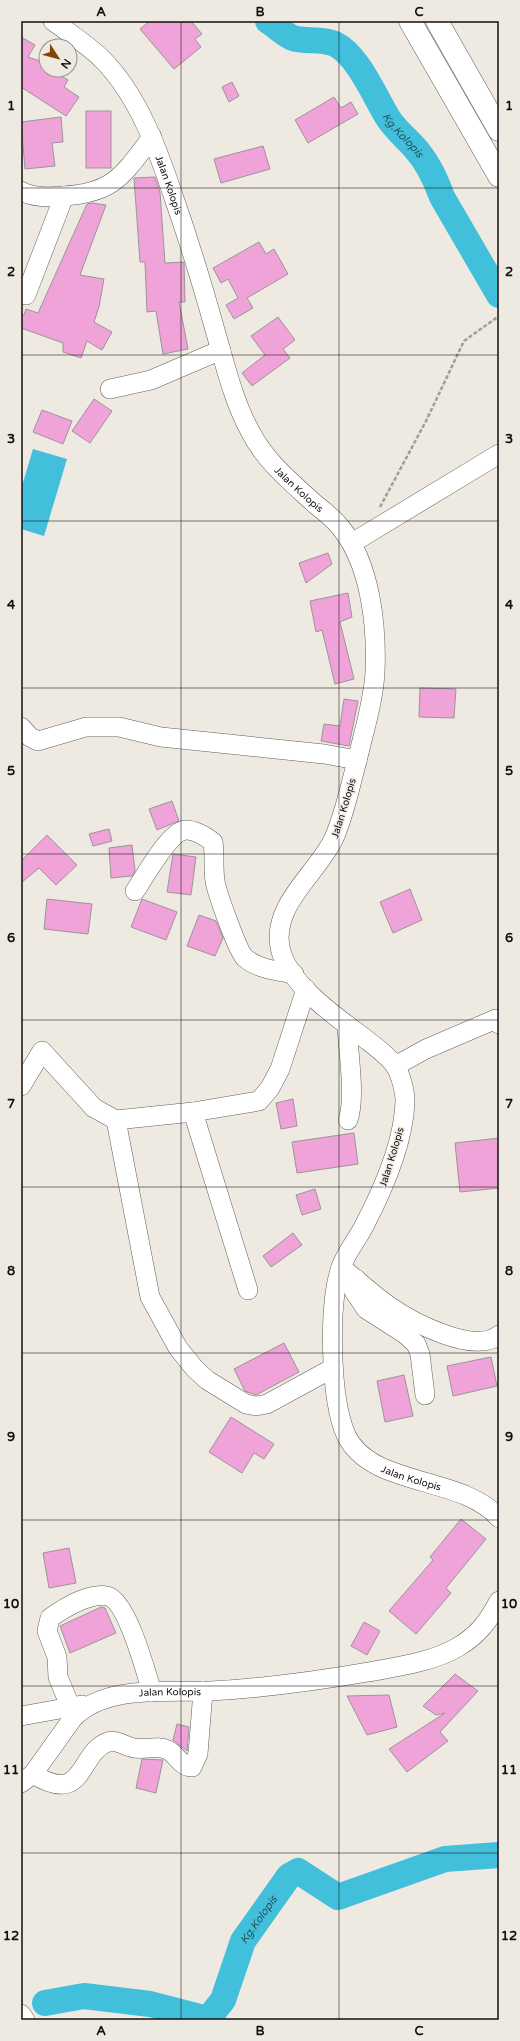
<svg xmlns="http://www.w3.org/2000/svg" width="520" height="2041" viewBox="0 0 520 2041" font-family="'Varela Round',sans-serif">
	<rect width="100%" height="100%" fill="#eeeae1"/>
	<path fill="#42bfdb" d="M33 449 67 459 44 536 21 529V489Z"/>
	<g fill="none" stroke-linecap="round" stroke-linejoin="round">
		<g stroke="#42bfdb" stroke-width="26">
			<path id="s1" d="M268 21C276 26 285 35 293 38 304 42 322 38 335 44 358 55 375 97 388 118 395 129 405 137 414 147 427 161 436 180 442 197L499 295"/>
			<path id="s2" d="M45 2003 84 1996 150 2004 208 2019 223 2000 243 1941 289 1876 298 1871 338 1897 445 1859 499 1855"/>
		</g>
	</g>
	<g fill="#f0a3d9" stroke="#9c9499">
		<path d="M150 21H191L202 34 195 39 201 47 174 69 140 29Z"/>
		<path d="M21 37 35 45 28 57 43 62 46 70H52L68 80 64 87 79 97 66 116 21 87Z"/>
		<path d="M232 82 239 96 229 102 222 87Z"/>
		<path d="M334 97 341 108 351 102 358 114 308 143 295 120Z"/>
		<rect x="86" y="111" width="25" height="57"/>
		<path d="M61 117 63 142 52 143 55 166 25 169 21 122Z"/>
		<path d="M263 146 270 169 221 183 214 159Z"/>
		<path d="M155 177 160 192 165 263 184 262 185 302H179L188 349 163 354 156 311 147 312 145 262H140L134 178Z"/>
		<path d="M92 203 106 205 80 275 104 279 99 307 94 322 112 332 102 350 87 341 81 358 63 352V343L21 328V313L24 315 26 309 38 313 87 204Z"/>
		<path d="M259 242 266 254 274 249 288 274 247 298 253 308 234 319 226 305 238 298 228 279 221 283 213 268Z"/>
		<path d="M278 317 295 340 283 349 290 358 252 386 242 373 265 355 251 336Z"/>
		<path d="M94 399 112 411 90 443 72 431Z"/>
		<path d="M42 410 72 421 63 444 33 432Z"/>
		<path d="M328 553 332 564 306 583 299 563Z"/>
		<path d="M348 593 352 617 340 622 354 679 335 684 322 630 316 632 310 601Z"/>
		<path d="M420 688 456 689 454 718 419 717Z"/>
		<path d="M344 699 358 701 349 746 321 741 324 724 340 726Z"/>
		<path d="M172 801 179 821 157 830 149 809Z"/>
		<path d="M109 829 112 841 93 846 89 834Z"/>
		<path d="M47 835 77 865 56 885 39 868 21 883V861Z"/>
		<path d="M132 845 135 871 132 876 111 878 109 848Z"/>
		<path d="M173 854 196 857 191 895 167 892Z"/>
		<path d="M410 889 422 920 393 933 380 902Z"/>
		<path d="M47 899 92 904 88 934 44 929Z"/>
		<path d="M142 899 177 912 166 940 131 927Z"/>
		<path d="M199 915 216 921 223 938 215 956 187 946Z"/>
		<path d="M293 1099 297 1126 281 1129 276 1103Z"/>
		<path d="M354 1133 358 1164 297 1173 292 1142Z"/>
		<path d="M499 1138V1188L460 1192 455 1143Z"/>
		<path d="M315 1189 321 1209 302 1215 296 1195Z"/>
		<path d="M293 1233 302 1245 271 1267 263 1256Z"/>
		<path d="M284 1343 299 1372 256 1395 245 1391 234 1369Z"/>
		<path d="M491 1357 497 1386 453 1396 447 1366Z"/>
		<path d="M404 1375 413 1416 385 1422 377 1381Z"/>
		<path d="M231 1417 274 1444 264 1459 254 1453 242 1473 209 1452Z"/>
		<path d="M461 1519 486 1539 446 1588 451 1593 416 1634 389 1611 433 1560 430 1557Z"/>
		<path d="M69 1548 76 1583 49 1588 43 1553Z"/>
		<path d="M101 1607 105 1608 116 1633 70 1653 60 1626Z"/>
		<path d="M364 1622 380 1631 367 1655 351 1646Z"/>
		<path d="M455 1674 478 1691 440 1732 448 1741 407 1772 389 1749 445 1713 436 1715 423 1706Z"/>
		<path d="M389 1695 397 1727 367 1735 347 1696Z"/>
		<path d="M177 1724 189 1727 187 1751 173 1740Z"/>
		<path d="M142 1759 163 1760 156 1793 136 1788Z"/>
	</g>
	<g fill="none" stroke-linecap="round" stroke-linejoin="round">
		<defs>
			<g id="minor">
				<path id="s3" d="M53 21C69 33 88 45 102 59 139 96 159 153 175 201 190 244 203 287 215 330 225 364 233 400 250 431 265 461 290 481 315 504 324 511 334 519 341 528 371 565 377 627 375 673 373 703 364 731 357 761 350 786 345 813 334 838 318 873 272 904 280 947 286 982 336 1017 363 1037 373 1045 389 1056 396 1067 401 1076 405 1092 405 1101 404 1142 382 1192 363 1228 356 1241 346 1253 341 1267 328 1305 330 1398 346 1435 371 1488 462 1475 499 1518"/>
				<path d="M21 191C34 198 49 197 64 196 114 193 123 175 152 137"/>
				<path d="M26 295 64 196"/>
				<path d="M110 389 151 380 221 350"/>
				<path d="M352 543 499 454"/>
				<path d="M21 727 30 737 38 741 86 727H119L161 737 324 754 357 760"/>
				<path d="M135 891C144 878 169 832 185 830 194 829 205 836 213 842 215 855 213 868 215 881 217 893 238 952 245 958 258 969 278 971 294 974"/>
				<path d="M347 1025C348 1051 356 1097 348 1120"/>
				<path d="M395 1066 426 1049 496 1019 499 1024"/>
				<path d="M21 1086 42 1051 94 1108 116 1120 193 1112 259 1101 270 1088 280 1069 306 989"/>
				<path d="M193 1112 248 1290"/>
				<path d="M116 1120 150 1297 178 1348 195 1369 207 1380 246 1404 256 1406 267 1404 333 1368"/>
				<path d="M341 1267C357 1280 372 1294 389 1306 412 1322 474 1355 499 1335"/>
				<path d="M356 1279 354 1291 366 1309 405 1334 416 1344 420 1354 425 1395"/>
				<path d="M70 1706 58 1677 57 1657 47 1631 50 1618C64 1608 89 1593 107 1596 127 1600 146 1673 152 1692"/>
				<path d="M21 1716 82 1705"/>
				<path d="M33 1774C86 1807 78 1752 108 1742 116 1739 126 1747 134 1748 144 1750 158 1745 168 1750 177 1755 181 1767 192 1767L198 1754 203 1691"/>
				<path id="s4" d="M21 1783 33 1774 73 1718C106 1684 168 1693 211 1691 264 1688 316 1681 368 1672 396 1667 433 1662 458 1647 478 1635 488 1622 499 1601"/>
				<path d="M21 2014 25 2020"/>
			</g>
			<g id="highway">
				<path d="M410 21 499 176"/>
				<path d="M437 21 499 130"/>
			</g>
		</defs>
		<use href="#minor" stroke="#635f59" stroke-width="20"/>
		<use href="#highway" stroke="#635f59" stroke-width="23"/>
		<path stroke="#a19e97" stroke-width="2.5" stroke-dasharray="4 2" stroke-linecap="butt" d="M380 507 426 421 464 341 499 316"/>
		<use href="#minor" stroke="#fff" stroke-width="19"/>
		<use href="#highway" stroke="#fff" stroke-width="22"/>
	</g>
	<path fill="none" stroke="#12100e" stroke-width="1" stroke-opacity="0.55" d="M181 21V2020M339 21V2020M21 188H499M21 355H499M21 521H499M21 688H499M21 854H499M21 1020H499M21 1187H499M21 1353H499M21 1520H499M21 1686H499M21 1853H499"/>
	<g text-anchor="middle" stroke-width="3" stroke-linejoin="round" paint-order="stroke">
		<g font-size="10" fill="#12100e" stroke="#eeeae1">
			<text dy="4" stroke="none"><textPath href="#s3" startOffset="206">Jalan Kolopis</textPath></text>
			<text dy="4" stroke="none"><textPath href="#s3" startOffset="542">Jalan Kolopis</textPath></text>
			<text transform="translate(343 808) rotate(-73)" y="4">Jalan Kolopis</text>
			<text transform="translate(391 1157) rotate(-73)" y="4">Jalan Kolopis</text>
			<text dy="4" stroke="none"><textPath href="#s3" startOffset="1682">Jalan Kolopis</textPath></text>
			<text dy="4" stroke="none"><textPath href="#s4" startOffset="187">Jalan Kolopis</textPath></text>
		</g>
		<g font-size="11" font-style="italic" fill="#215460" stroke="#eeeae1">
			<text dy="4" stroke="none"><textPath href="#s1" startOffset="188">Kg.Kolopis</textPath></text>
			<text dy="4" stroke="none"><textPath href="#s2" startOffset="279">Kg.Kolopis</textPath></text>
		</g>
	</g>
	<rect width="520" height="2041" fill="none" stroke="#eeeae1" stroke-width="44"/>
	<g transform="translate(58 58) rotate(126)"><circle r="19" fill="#eeeae1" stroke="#96938d"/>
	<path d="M0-3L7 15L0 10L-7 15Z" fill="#824503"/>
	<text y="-6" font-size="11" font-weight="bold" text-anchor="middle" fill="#12100e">N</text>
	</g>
	<rect x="22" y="22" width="476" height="1997" fill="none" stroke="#12100e" stroke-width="1.5"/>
	<g font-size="13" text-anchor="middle" font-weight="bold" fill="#12100e">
		<text x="101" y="16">A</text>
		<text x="260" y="16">B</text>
		<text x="419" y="16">C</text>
		<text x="11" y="110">1</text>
		<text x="509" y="110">1</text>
		<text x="11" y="276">2</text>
		<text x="509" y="276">2</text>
		<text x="11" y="443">3</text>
		<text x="509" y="443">3</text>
		<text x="11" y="609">4</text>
		<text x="509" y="609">4</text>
		<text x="11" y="775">5</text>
		<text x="509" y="775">5</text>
		<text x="11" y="942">6</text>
		<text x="509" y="942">6</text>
		<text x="11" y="1108">7</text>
		<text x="509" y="1108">7</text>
		<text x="11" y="1275">8</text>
		<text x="509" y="1275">8</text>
		<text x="11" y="1441">9</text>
		<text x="509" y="1441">9</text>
		<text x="11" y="1608">10</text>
		<text x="509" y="1608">10</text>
		<text x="11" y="1774">11</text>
		<text x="509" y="1774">11</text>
		<text x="11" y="1940">12</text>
		<text x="509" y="1940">12</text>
		<text x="101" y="2035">A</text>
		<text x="260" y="2035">B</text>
		<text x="419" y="2035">C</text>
	</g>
</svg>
